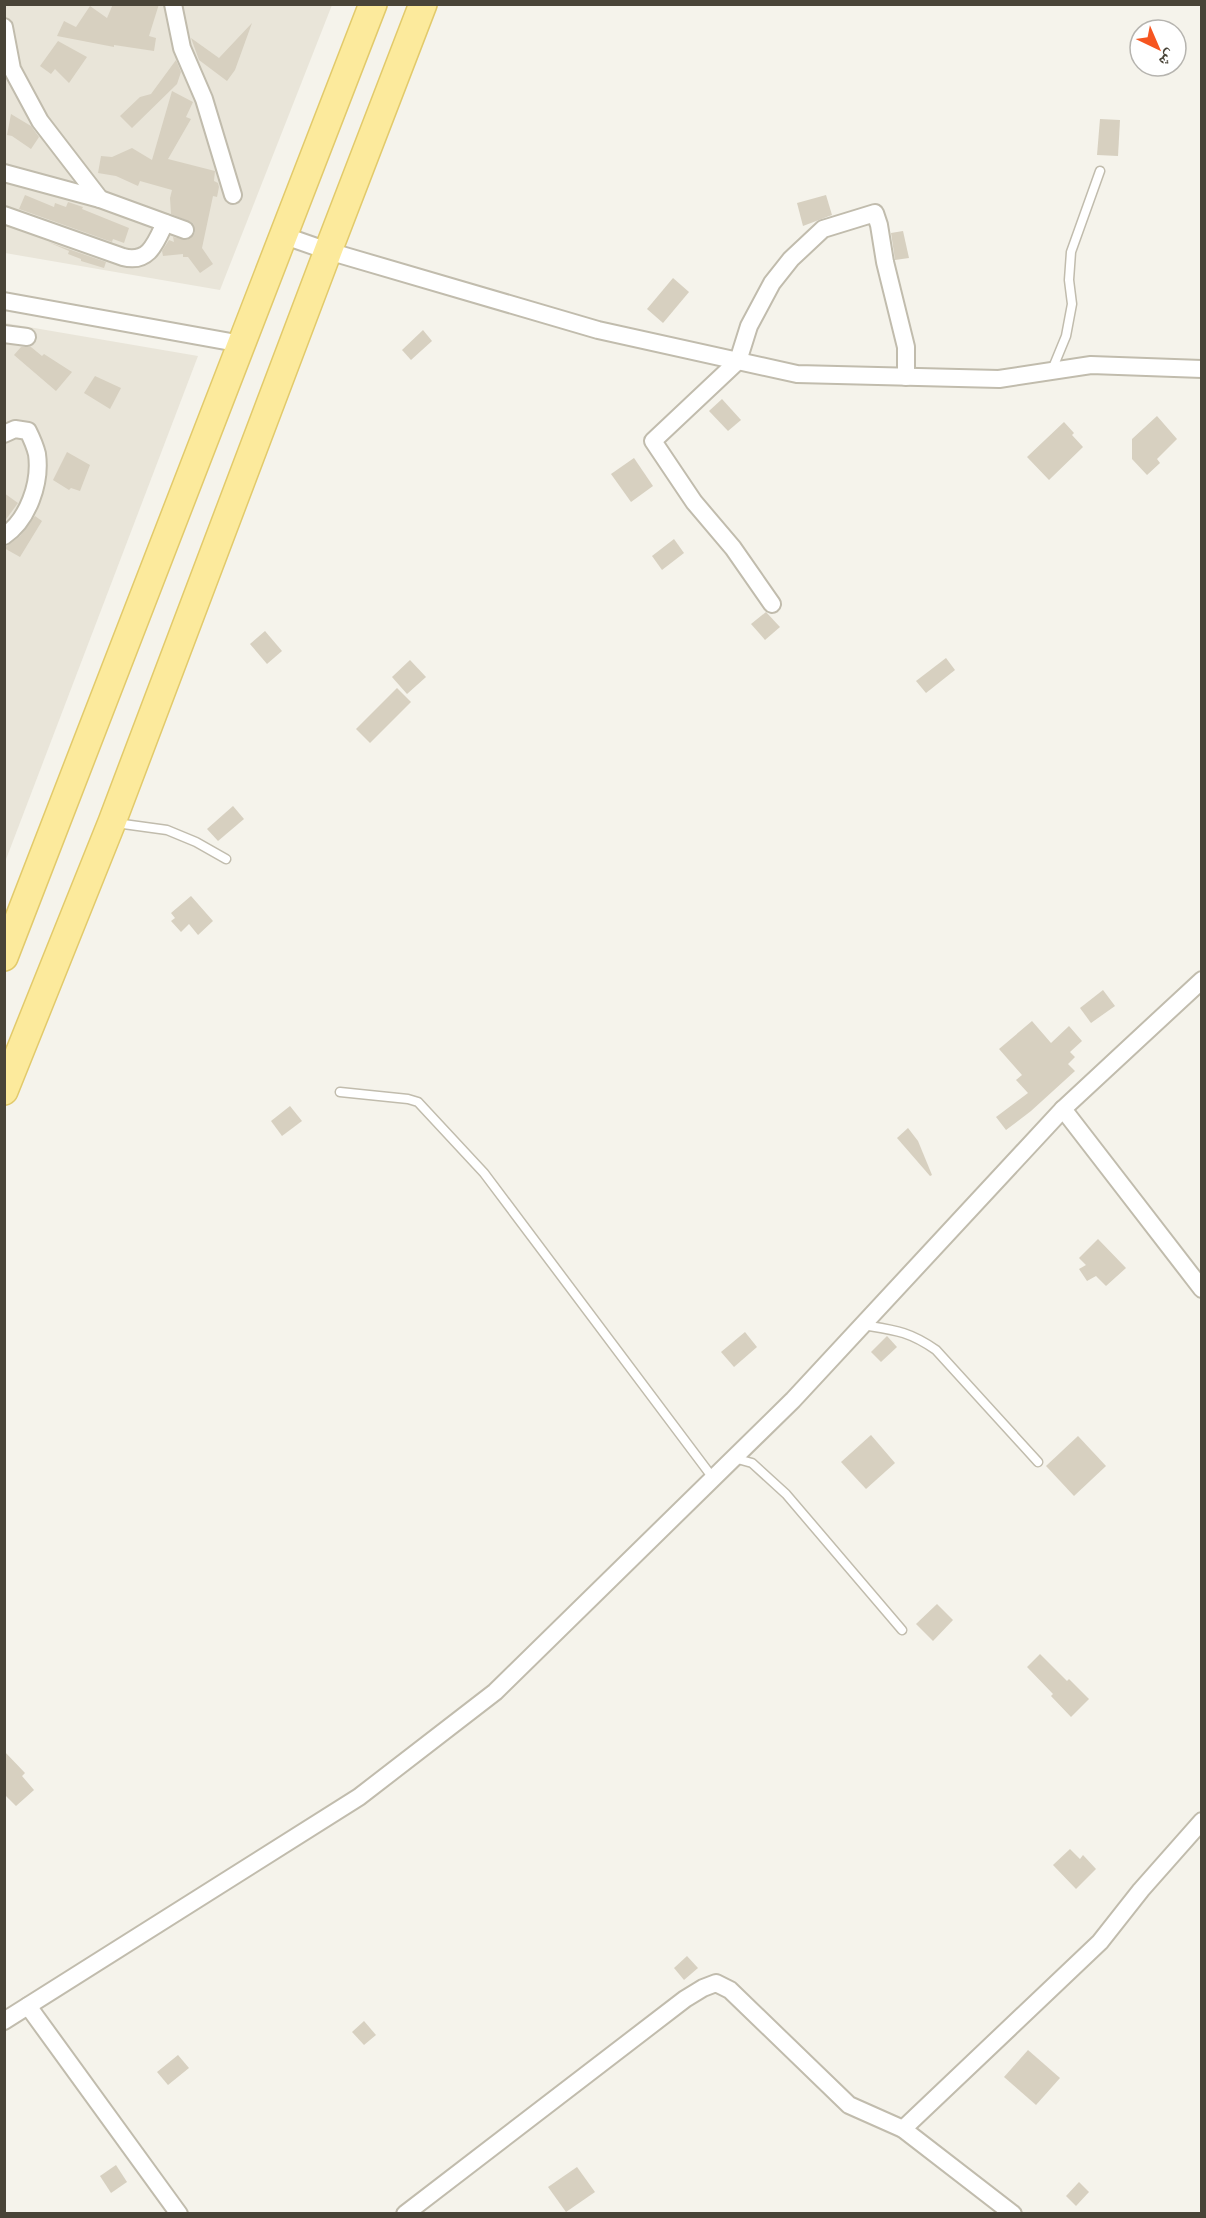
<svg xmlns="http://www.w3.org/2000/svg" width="1206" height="2218" viewBox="0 0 1206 2218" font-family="'Exo 2','Noto Naskh Arabic',sans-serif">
	<rect width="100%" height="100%" fill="#f5f3eb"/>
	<g fill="#e9e5d9">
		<path d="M4 5H332L220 290 5 253Z"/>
		<path d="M5 323 198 356 5 862Z"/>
	</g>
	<g fill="#d7d0c0">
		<path d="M113 4H159L149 36 156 38 154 51 114 45V47L57 36 64 21 76 27 90 6 107 18Z"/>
		<path d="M252 23 235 70 227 81 199 60 191 38 219 58Z"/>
		<path d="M58 41 87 57 69 83 55 69 51 74 40 66Z"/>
		<path d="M176 60 181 72 177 84 132 128 120 116 140 97 151 94Z"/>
		<path d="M172 91 193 102 186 117 191 119 168 159 215 171 214 181 218 183 219 187 217 197 213 196 202 248 213 264 200 273 188 257H183V254L163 256 162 251 169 240 174 242 173 237 187 240 195 233 193 223 171 214 170 198 172 190 140 181 138 186 116 176 98 173 101 156 112 157 132 148 152 160Z"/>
		<path d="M11 114 31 126 39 137 31 149 12 136 7 135Z"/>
		<path d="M1100 119 1120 120 1118 156 1097 155Z"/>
		<path d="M25 195 54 207 55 203 66 207 68 202 83 207 82 209 129 228 124 243 113 239 112 242 19 209Z"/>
		<path d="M826 195 832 215 803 226 797 203Z"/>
		<path d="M903 231 909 258 895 260 891 233Z"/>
		<path d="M48 242 106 262 104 268 81 261V259L68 254 69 251Z"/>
		<path d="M673 278 689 292 663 323 647 309Z"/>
		<path d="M423 330 432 341 411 360 402 350Z"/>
		<path d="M21 347H31L42 356 44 354 72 372 56 391 14 355Z"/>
		<path d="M95 376 121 388 110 409 84 393Z"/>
		<path d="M722 399 741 420 728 431 709 411Z"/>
		<path d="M1157 416 1177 439 1157 459 1160 463 1147 475 1132 459V439Z"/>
		<path d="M1064 422 1074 433 1072 435 1083 447 1049 480 1027 457Z"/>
		<path d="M67 452 90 465 80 491 71 488 69 490 53 480Z"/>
		<path d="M634 458 653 486 631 502 611 474Z"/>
		<path d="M4 493 18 503 4 522Z"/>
		<path d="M35 516 42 521 20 557 4 548 20 536Z"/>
		<path d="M674 539 684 553 662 570 652 556Z"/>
		<path d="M766 612 780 627 765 640 751 624Z"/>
		<path d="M265 631 282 651 267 664 250 644Z"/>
		<path d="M946 658 955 670 926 693 916 681Z"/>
		<path d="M410 660 426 677 407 694 392 677Z"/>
		<path d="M397 688 411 702 370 743 356 729Z"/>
		<path d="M233 806 244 819 218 841 207 829Z"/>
		<path d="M191 896 213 921 198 935 189 924 181 932 171 921 175 918 171 913Z"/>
		<path d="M1103 990 1115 1006 1091 1023 1080 1008Z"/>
		<path d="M1032 1021 1051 1043 1069 1026 1082 1041 1070 1052 1075 1057 1068 1064 1075 1071 1031 1111 1006 1130 996 1117 1028 1093 1016 1080 1022 1075 999 1049Z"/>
		<path d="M290 1106 302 1121 282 1136 271 1121Z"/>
		<path d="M908 1128 918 1141 932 1175 930 1176 897 1138Z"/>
		<path d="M1098 1239 1126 1268 1106 1286 1096 1276 1087 1281 1079 1269 1086 1265 1079 1258Z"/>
		<path d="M745 1332 757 1347 734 1367 721 1352Z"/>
		<path d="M887 1336 897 1347 881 1362 871 1352Z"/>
		<path d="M871 1435 895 1463 866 1489 841 1462Z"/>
		<path d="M1078 1436 1106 1466 1074 1496 1046 1466Z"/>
		<path d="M937 1604 953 1620 933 1641 916 1624Z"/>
		<path d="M1040 1654 1067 1681 1069 1679 1089 1699 1071 1717 1051 1696 1053 1694 1027 1667Z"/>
		<path d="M4 1751 25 1773 22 1776 34 1790 16 1806 4 1794Z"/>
		<path d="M1070 1849 1080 1859 1083 1855 1096 1869 1076 1889 1053 1865Z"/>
		<path d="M687 1956 698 1968 684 1980 674 1968Z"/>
		<path d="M364 2021 376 2035 364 2045 352 2032Z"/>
		<path d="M1028 2050 1060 2078 1036 2105 1004 2077Z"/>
		<path d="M178 2055 189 2068 168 2085 157 2072Z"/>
		<path d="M116 2165 127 2182 111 2193 100 2176Z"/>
		<path d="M577 2167 595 2192 566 2212 548 2187Z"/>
		<path d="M1079 2182 1089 2192 1076 2206 1066 2196Z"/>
	</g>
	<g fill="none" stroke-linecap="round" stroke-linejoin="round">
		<defs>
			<g id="lane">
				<path d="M1052 370 1066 336 1072 304 1069 280 1071 252 1100 171"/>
				<path d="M116 823 167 830 196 842 226 859"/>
				<path d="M340 1092 408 1099 418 1102 484 1173 713 1478"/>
				<path d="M863 1325C894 1330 909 1331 936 1350L1038 1462"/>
				<path d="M734 1458 752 1463 786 1494 902 1630"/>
			</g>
			<g id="street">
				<path d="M173 4 182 48 204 99 233 195"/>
				<path d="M4 27 12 69 40 121 100 199"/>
				<path d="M4 173 100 199 185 230"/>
				<path d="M4 215 123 257C149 264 156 242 165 223"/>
				<path d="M285 236 328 251 598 330 797 374 999 379 1091 365 1202 369"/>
				<path d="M4 301 242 344"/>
				<path d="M4 334 27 337"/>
				<path d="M4 434 15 429 28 431C32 439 35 446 37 454 41 483 28 520 4 536"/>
				<path d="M772 604 733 548 694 502 653 441 738 361 749 326 772 283 791 259 823 229 875 213 879 225 885 262 906 347V377"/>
				<path d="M1063 1109 1202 1289"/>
				<path d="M28 2006 179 2214"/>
				<path d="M4 2021 359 1797 495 1692 793 1400 1063 1109 1202 980"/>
				<path d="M903 2129 1100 1942 1141 1890 1202 1821"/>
				<path d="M405 2214 685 1999 703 1988 716 1983 730 1990 849 2105 903 2129 1013 2214"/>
			</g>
			<g id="primary">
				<path d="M4 957 373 4"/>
				<path d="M4 1091 112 822 328 251 423 4"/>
			</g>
		</defs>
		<use href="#lane" stroke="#c1bcad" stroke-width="11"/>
		<use href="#street" stroke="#c1bcad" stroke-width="20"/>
		<use href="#primary" stroke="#e2ca6b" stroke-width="30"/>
		<use href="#lane" stroke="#fff" stroke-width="8"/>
		<use href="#street" stroke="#fff" stroke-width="16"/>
		<use href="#primary" stroke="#fcea9c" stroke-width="27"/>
	</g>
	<rect width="1206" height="2218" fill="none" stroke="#494438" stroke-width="12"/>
	<g transform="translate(1158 48) rotate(136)"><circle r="28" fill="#ffffff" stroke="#b6b4af" stroke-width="1.5"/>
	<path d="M0-4.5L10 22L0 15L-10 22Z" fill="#f65520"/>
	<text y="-9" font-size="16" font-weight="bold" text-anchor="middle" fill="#494438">ش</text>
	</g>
</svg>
